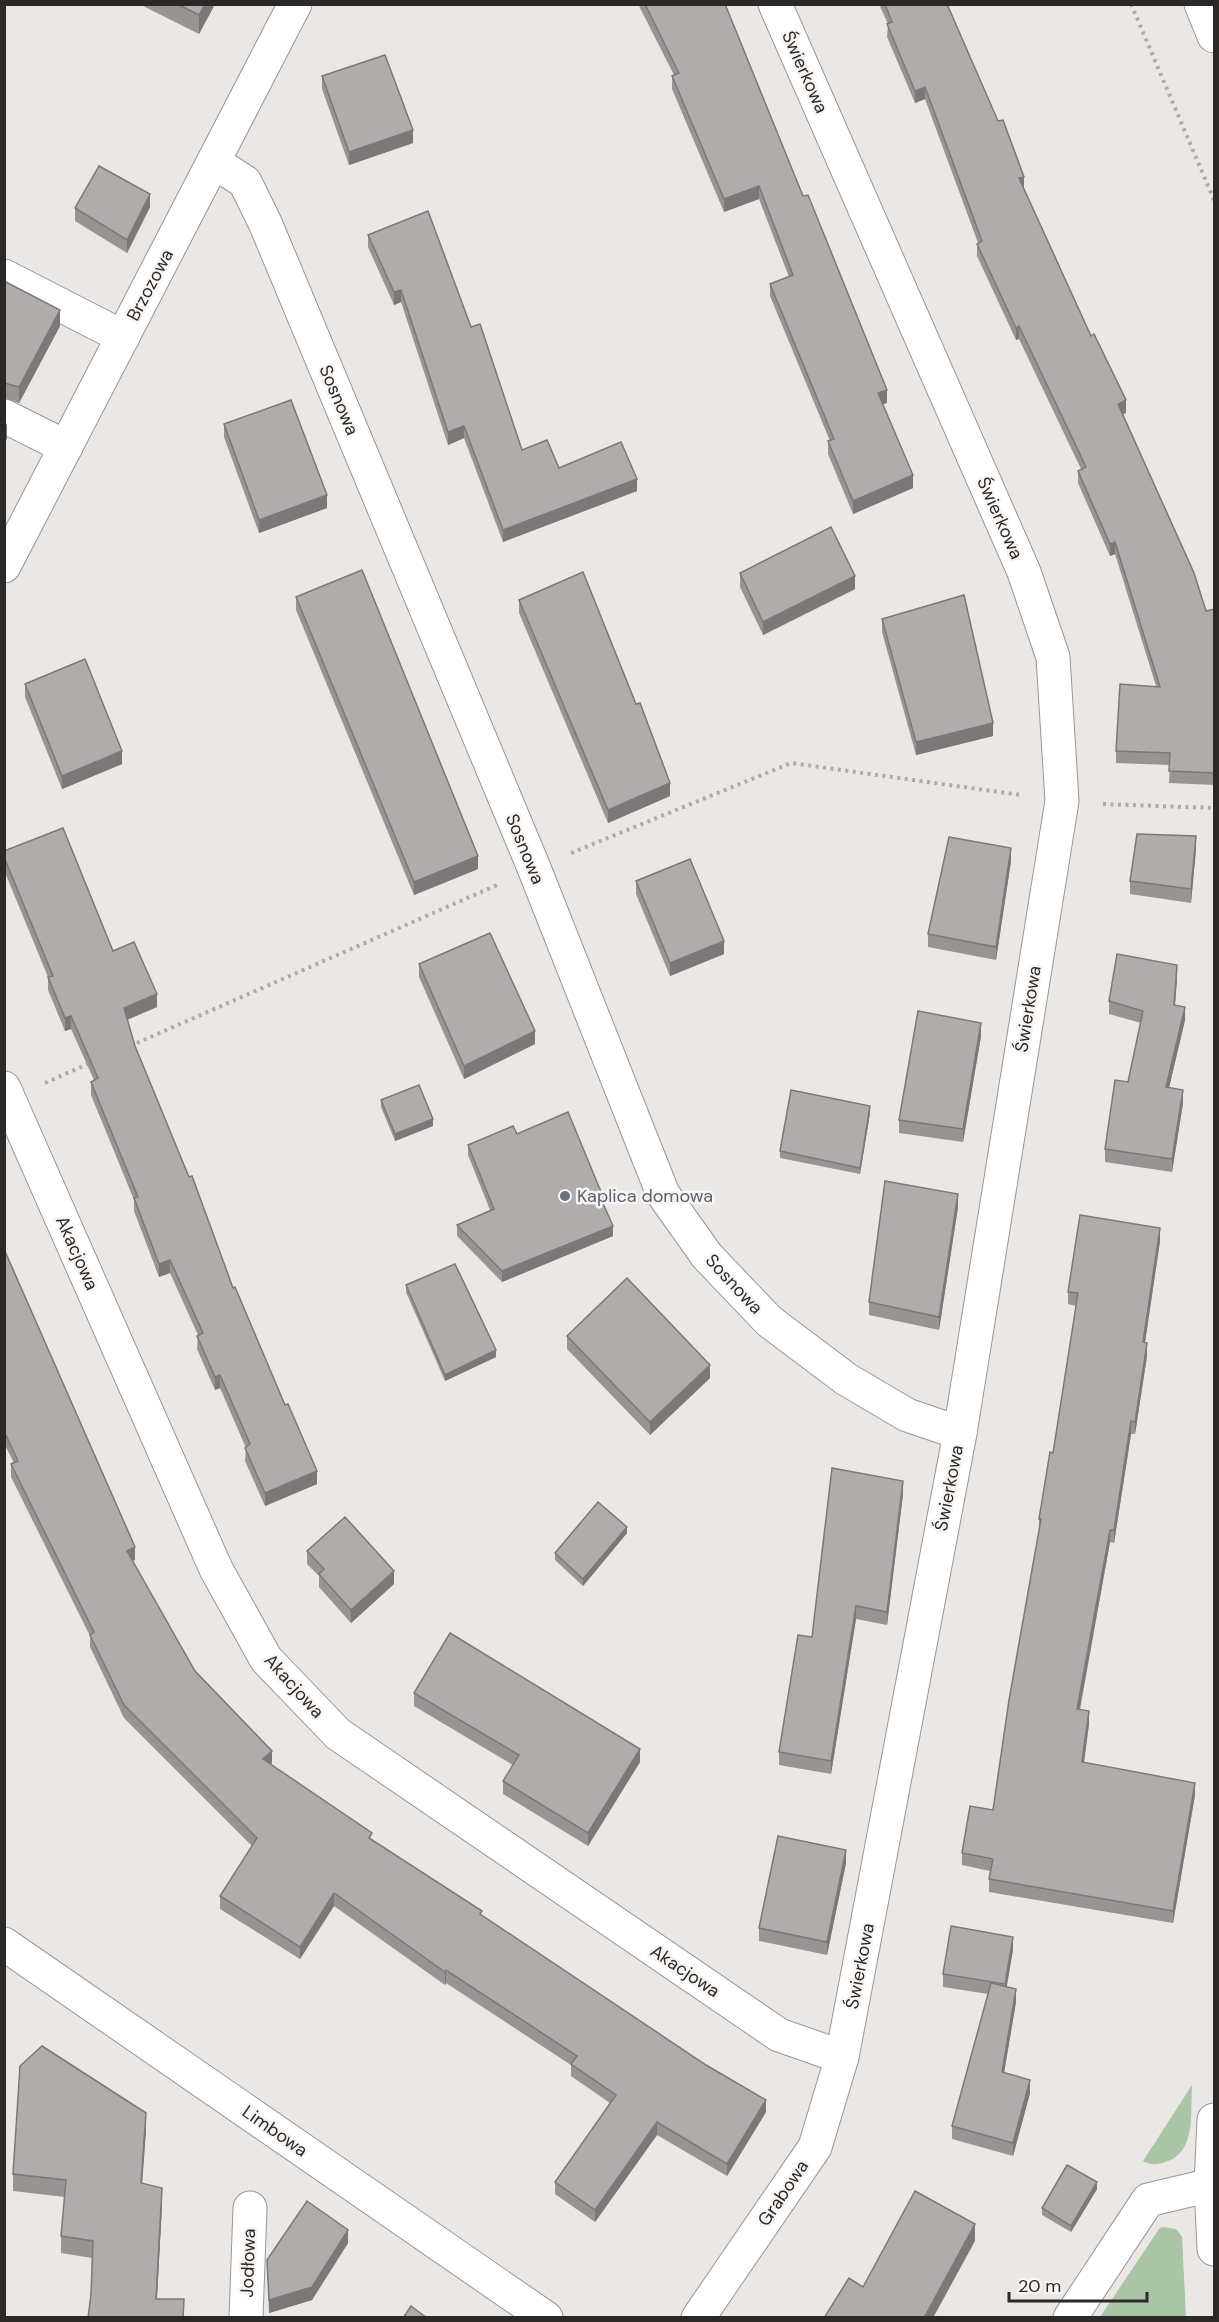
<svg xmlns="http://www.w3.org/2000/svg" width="1219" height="2322" viewBox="0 0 1219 2322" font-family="'DM Sans',sans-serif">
	<rect width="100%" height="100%" fill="#eae7e5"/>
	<g fill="#aac4a6">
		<path d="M1192 2085C1190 2112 1197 2153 1165 2162 1157 2165 1150 2165 1143 2161Z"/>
		<path d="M1162 2227 1176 2229 1182 2237 1186 2317H1100L1159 2229Z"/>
	</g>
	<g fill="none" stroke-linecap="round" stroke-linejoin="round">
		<defs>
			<g id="minor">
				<path d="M214 162 245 182 266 225 534 868 663 1194 707 1256 769 1321 846 1379 907 1415 960 1433"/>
				<path d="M4 276 123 337"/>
				<path d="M4 416 66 447"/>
				<path d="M4 566 295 4"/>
				<path d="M4 1088 216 1569 266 1659 338 1734 779 2035 842 2057"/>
				<path d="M4 1944 546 2318"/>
				<path d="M1214 2120 1211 2185 1214 2249"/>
				<path d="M246 2318 250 2208"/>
				<path d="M698 2318 815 2147 842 2057 960 1433 1062 801 1053 657 1024 572 775 4"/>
				<path d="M1070 2318 1148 2200 1211 2185"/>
			</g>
			<path id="major" d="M1201 4 1214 36"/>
		</defs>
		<use href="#minor" stroke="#999694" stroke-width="35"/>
		<use href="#major" stroke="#999694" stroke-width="35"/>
		<g stroke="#adaba9" stroke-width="4" stroke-dasharray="3 4.5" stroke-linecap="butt">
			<path d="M1131 4 1214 200"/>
			<path d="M1103 804 1214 808"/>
			<path d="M571 853 791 763 1021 795"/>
			<path d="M130 1046 497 885"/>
			<path d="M45 1083 90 1063"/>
		</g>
		<use href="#minor" stroke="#fff" stroke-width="33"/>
		<use href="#major" stroke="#fff" stroke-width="33"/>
	</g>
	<g fill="#979493">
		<path d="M139 4H215L199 34Z"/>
		<path d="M638 4H725L887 403 883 404 913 488 853 514 828 454V441H830L770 296V284L789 277 759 199 724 212 672 89V76L674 75Z"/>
		<path d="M879 4H947L1024 189 1126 413 1123 414 1206 611 1215 609V785L1169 783 1170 765 1116 763V751L1156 686 1115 554 1110 556 1078 483V471L1081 469 1019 339 1016 340 977 256V244L978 243 925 99 915 103 887 37 888 24Z"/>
		<path d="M322 76 413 143 349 165 322 89Z"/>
		<path d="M150 207 127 253 75 221V208Z"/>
		<path d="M368 235 471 327 522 450 559 468 637 491 503 542 464 438 448 445 401 302 394 305 368 247Z"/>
		<path d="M4 281 60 326 19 403 4 398Z"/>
		<path d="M224 424 327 508 259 533 224 437Z"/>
		<path d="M740 573 855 589 763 635 740 587Z"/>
		<path d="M296 597 478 869 414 895 296 610Z"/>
		<path d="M519 600 670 796 608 823 519 613Z"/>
		<path d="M882 619 993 736 916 755 882 632Z"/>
		<path d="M25 684 122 764 62 789 25 697Z"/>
		<path d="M1196 849 1191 903 1130 894V881Z"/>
		<path d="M4 851 113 951 157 1007 127 1020 135 1046 233 1288 317 1484 265 1506 245 1461 246 1448 220 1388 215 1390 197 1349 198 1335 170 1273 159 1277 134 1211V1200L91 1095V1082L94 1080 71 1029 65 1031 48 990V977L4 870Z"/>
		<path d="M1011 861 996 960 928 947V934Z"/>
		<path d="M636 881 724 954 670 976 636 894Z"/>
		<path d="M419 964 535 1044 464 1079 419 977Z"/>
		<path d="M1177 978 1175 1005 1185 1020 1169 1088 1183 1103 1172 1172 1105 1162V1149L1128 1082 1141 1023 1109 1014V1001Z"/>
		<path d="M981 1036 963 1142 899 1133V1120Z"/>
		<path d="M381 1100 433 1126 395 1141 381 1107Z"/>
		<path d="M870 1113 860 1174 780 1158V1151Z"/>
		<path d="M517 1134 604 1206 613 1236 502 1282 457 1236V1225L490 1210 468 1155V1145Z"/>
		<path d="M958 1207 939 1330 869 1315V1302Z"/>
		<path d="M1160 1241 1145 1343 1147 1356 1135 1434H1131L1114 1543 1110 1542 1080 1710 1089 1724 1084 1763 1195 1795 1173 1923 989 1892V1879L990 1871 962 1865V1853L993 1810 1039 1531V1519L1053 1453 1076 1306 1068 1304V1292Z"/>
		<path d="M4 1249 135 1560 132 1561 195 1671 272 1763 271 1764 372 1840 766 2112 727 2176 657 2135 595 2222 555 2194V2182L610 2103 571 2076V2065L446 1983 445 1985 334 1906 300 1959 220 1909V1896L252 1846 124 1718 90 1647V1636L11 1477V1464L14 1463 4 1443Z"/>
		<path d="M406 1285 496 1357 445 1381 406 1292Z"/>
		<path d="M567 1336 710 1378 650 1435 567 1349Z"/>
		<path d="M903 1494 887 1625 856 1619 831 1774 779 1765V1752L812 1637Z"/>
		<path d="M627 1533 583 1586 555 1560V1553Z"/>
		<path d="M307 1551 394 1584 351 1623 319 1587V1576L307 1564Z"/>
		<path d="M414 1693 640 1762 588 1846 503 1794V1781L513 1765 414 1706Z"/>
		<path d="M846 1863 827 1955 759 1941V1928Z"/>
		<path d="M1013 1950 1006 1987 1016 2002 1004 2073 1030 2093 1013 2156 952 2139V2126L988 1994 943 1987V1974Z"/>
		<path d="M146 2130 142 2183 162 2205 157 2299H184V2318H88L91 2294 92 2258 61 2253V2236L65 2197 13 2191V2174Z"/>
		<path d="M1097 2189 1071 2232 1042 2215V2208Z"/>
		<path d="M348 2243 312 2300 269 2313 267 2260Z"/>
	</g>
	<g fill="#7b7878">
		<path d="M205 4H215L199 34V15Z"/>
		<path d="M925 87V99L915 103V91Z"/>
		<path d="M413 130V143L349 165V152Z"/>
		<path d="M1024 177V189L1019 178Z"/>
		<path d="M759 186V199L724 212V199Z"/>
		<path d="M150 194V207L127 253V240Z"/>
		<path d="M401 290V302L394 305V292Z"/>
		<path d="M60 310V326L19 403V387Z"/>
		<path d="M1019 326V339L1016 340V328Z"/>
		<path d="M887 390V403L878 406V393Z"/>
		<path d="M1126 400V413L1118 416V404Z"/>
		<path d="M7 423V439L4 444V429Z"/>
		<path d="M464 426V438L448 445V432Z"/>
		<path d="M913 475V488L853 514V501Z"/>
		<path d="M637 479V491L503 542V530Z"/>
		<path d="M327 495V508L259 533V520Z"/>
		<path d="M1115 542V554L1110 556V544Z"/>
		<path d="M855 576V589L763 635V622Z"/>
		<path d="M993 723V736L916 755V742Z"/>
		<path d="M122 751V764L62 789V776Z"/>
		<path d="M670 783V796L608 823V810Z"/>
		<path d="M1196 836V849L1191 903V889Z"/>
		<path d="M1011 848V861L996 960V947Z"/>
		<path d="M478 856V869L414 895V882Z"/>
		<path d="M724 941V954L670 976V963Z"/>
		<path d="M1177 965V978L1174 1018V1005Z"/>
		<path d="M157 994V1007L124 1021V1008Z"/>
		<path d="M1185 1007V1020L1166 1100V1087Z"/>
		<path d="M71 1016V1029L65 1031V1018Z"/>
		<path d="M981 1023V1036L963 1142V1129Z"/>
		<path d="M535 1031V1044L464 1079V1066Z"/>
		<path d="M1183 1090V1103L1172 1172V1159Z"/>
		<path d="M870 1106V1113L860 1174V1168Z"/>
		<path d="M433 1119V1126L395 1141V1134Z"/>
		<path d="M958 1194V1207L939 1330V1317Z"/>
		<path d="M613 1226V1236L502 1282V1271Z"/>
		<path d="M1160 1228V1241L1143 1355V1342Z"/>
		<path d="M170 1260V1273L159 1277V1264Z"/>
		<path d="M1147 1343V1356L1135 1434V1422Z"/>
		<path d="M496 1350V1357L445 1381V1375Z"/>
		<path d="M710 1365V1378L650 1435V1422Z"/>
		<path d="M220 1375V1388L215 1390V1377Z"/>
		<path d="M1131 1421V1434L1114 1543V1530Z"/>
		<path d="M317 1471V1484L265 1506V1493Z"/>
		<path d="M903 1481V1494L887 1625V1612Z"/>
		<path d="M627 1527V1533L583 1586V1579Z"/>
		<path d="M1110 1530V1542L1077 1722V1709Z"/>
		<path d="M135 1547V1560L127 1563V1551Z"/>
		<path d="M394 1571V1584L351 1623V1610Z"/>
		<path d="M856 1606V1619L831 1774V1761Z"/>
		<path d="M1089 1711V1724L1082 1775V1762Z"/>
		<path d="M640 1749V1762L588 1846V1833Z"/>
		<path d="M272 1751V1763L263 1772V1759Z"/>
		<path d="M1195 1783V1795L1173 1923V1911Z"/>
		<path d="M846 1850V1863L827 1955V1942Z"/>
		<path d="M334 1893V1906L300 1959V1947Z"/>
		<path d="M1013 1937V1950L1005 1997V1984Z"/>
		<path d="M446 1970V1983L445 1985V1972Z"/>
		<path d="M1016 1989V2002L1002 2085V2072Z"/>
		<path d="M1030 2080V2093L1013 2156V2143Z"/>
		<path d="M766 2100V2112L727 2176V2164Z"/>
		<path d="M146 2113V2130L141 2199V2183Z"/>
		<path d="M657 2122V2135L595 2222V2210Z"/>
		<path d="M1097 2182V2189L1071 2232V2226Z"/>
		<path d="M162 2188V2205L156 2315V2299Z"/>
		<path d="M975 2224V2241L933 2318H924Z"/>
		<path d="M348 2230V2243L312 2300 269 2313V2300Z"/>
	</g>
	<g fill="#b0acab" stroke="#7b7878" stroke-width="1.5">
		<path d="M177 4H205L199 15Z"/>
		<path d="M645 4H725L803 196 808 195 887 390 878 393 913 475 853 501 828 441 834 439 770 284 793 275 759 186 724 199 672 76 679 73Z"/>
		<path d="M885 4H947L998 121 1003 120 1024 177 1019 178 1091 336 1094 334 1126 400 1118 404 1194 573 1206 611 1215 609V773L1169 771 1170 753 1116 751 1120 684 1160 687 1115 542 1110 544 1078 471 1086 467 1019 326 1016 328 977 244 982 241 925 87 915 91 887 24 892 22Z"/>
		<path d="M385 55 413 130 349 152 322 76Z"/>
		<path d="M99 166 150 194 127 240 75 208Z"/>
		<path d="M428 211 471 327 480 324 522 450 547 440 559 468 621 442 637 479 503 530 464 426 448 432 401 290 394 292 368 235Z"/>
		<path d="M4 281 60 310 19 387 4 383Z"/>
		<path d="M291 400 327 495 259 520 224 424Z"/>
		<path d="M831 527 855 576 763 622 740 573Z"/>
		<path d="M362 570 478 856 414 882 296 597Z"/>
		<path d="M583 572 636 704 640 703 670 783 608 810 519 600Z"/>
		<path d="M964 595 993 723 916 742 882 619Z"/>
		<path d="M85 659 122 751 62 776 25 684Z"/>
		<path d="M63 828 113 951 134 942 157 994 124 1008 135 1046 189 1177 192 1176 233 1288 235 1287 285 1405 288 1404 317 1471 265 1493 245 1448 250 1444 220 1375 215 1377 197 1336 203 1333 170 1260 159 1264 134 1198 138 1197 91 1082 98 1078 71 1016 65 1018 48 977 53 976 4 857V851Z"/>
		<path d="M1137 834 1196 836 1191 889 1130 881Z"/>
		<path d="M949 837 1011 848 996 947 928 934Z"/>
		<path d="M690 859 724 941 670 963 636 881Z"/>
		<path d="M490 933 535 1031 464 1066 419 964Z"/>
		<path d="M1117 954 1177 965 1174 1005 1185 1007 1166 1087 1183 1090 1172 1159 1105 1149 1115 1080 1128 1082 1143 1011 1109 1001Z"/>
		<path d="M918 1011 981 1023 963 1129 899 1120Z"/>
		<path d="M419 1085 433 1119 395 1134 381 1100Z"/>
		<path d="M791 1090 870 1106 860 1168 780 1151Z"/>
		<path d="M568 1112 604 1199 602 1201 613 1226 502 1271 457 1225 494 1209 468 1145 513 1126 517 1134Z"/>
		<path d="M885 1181 958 1194 939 1317 869 1302Z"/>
		<path d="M1080 1215 1160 1228 1143 1342 1147 1343 1135 1422 1131 1421 1114 1530H1110L1077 1709 1089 1711 1082 1762 1195 1783 1173 1911 989 1879 993 1859 962 1853 970 1806 993 1810 1009 1700 1041 1519H1039L1050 1452 1053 1453 1078 1293 1068 1292Z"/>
		<path d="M4 1249 135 1547 127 1551 195 1671 272 1751 263 1759 372 1833 369 1838 482 1911 480 1914 706 2065 766 2100 727 2164 657 2122 595 2210 555 2182 616 2095 571 2064 577 2056 446 1970 445 1972 334 1893 300 1947 220 1896 257 1838 124 1705 90 1635 94 1632 11 1464 18 1461 4 1431Z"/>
		<path d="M455 1264 496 1350 445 1375 406 1285Z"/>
		<path d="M627 1278 710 1365 650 1422 567 1336Z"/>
		<path d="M832 1468 903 1481 887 1612 856 1606 831 1761 779 1752 798 1635 812 1637Z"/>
		<path d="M598 1502 627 1527 583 1579 555 1553Z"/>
		<path d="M345 1517 394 1571 351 1610 319 1574 324 1569 307 1551Z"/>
		<path d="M450 1633 640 1749 588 1833 503 1781 519 1755 414 1693Z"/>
		<path d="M778 1836 846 1850 827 1942 759 1928Z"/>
		<path d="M951 1926 1013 1937 1005 1984 943 1974Z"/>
		<path d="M991 1983 1016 1989 1002 2072 1030 2080 1013 2143 952 2126Z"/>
		<path d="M42 2046 146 2113 141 2183 162 2188 156 2299H184L183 2318H88L91 2294 93 2241 61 2236 66 2180 13 2174 20 2066Z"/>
		<path d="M1067 2165 1097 2182 1071 2226 1042 2208Z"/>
		<path d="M915 2191 975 2224 924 2318H824L849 2278 863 2287Z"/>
		<path d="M307 2201 348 2230 312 2287 269 2300 267 2260Z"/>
		<path d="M411 2306 427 2318H403Z"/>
	</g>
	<circle fill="#6b7280" stroke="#f8f5f2" stroke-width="2" cx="565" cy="1196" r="6"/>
	<g text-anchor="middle" stroke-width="5" stroke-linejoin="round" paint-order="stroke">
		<g font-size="18" fill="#2a2928" stroke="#f8f5f2">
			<text transform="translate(805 72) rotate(66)" y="6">Świerkowa</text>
			<text transform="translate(150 285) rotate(-62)" y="6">Brzozowa</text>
			<text transform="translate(339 400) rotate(67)" y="6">Sosnowa</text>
			<text transform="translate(1000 518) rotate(66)" y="6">Świerkowa</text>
			<text transform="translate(525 849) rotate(68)" y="6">Sosnowa</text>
			<text transform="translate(1028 1009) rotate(-81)" y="6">Świerkowa</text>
			<text transform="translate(77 1253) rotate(66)" y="6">Akacjowa</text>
			<text transform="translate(734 1284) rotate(47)" y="6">Sosnowa</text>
			<text transform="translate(949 1488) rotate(-79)" y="6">Świerkowa</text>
			<text transform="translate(294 1686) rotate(48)" y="6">Akacjowa</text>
			<text transform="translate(860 1966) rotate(-79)" y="6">Świerkowa</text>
			<text transform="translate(685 1971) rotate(34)" y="6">Akacjowa</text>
			<text transform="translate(275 2131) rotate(35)" y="6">Limbowa</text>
			<text transform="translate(783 2193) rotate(-56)" y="6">Grabowa</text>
			<text transform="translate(248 2263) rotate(-88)" y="6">Jodłowa</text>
		</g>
		<g font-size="18" fill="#5b616d" stroke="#f8f5f2" text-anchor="start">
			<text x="577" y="1202">Kaplica domowa</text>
		</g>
	</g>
	<rect width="1219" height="2322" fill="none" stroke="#2a2928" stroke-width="12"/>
	<path d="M1009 2292v9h138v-9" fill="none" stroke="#2a2928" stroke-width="3"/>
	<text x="1018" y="2292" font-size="18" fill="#2a2928" stroke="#f8f5f2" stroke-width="4.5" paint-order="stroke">20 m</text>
</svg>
